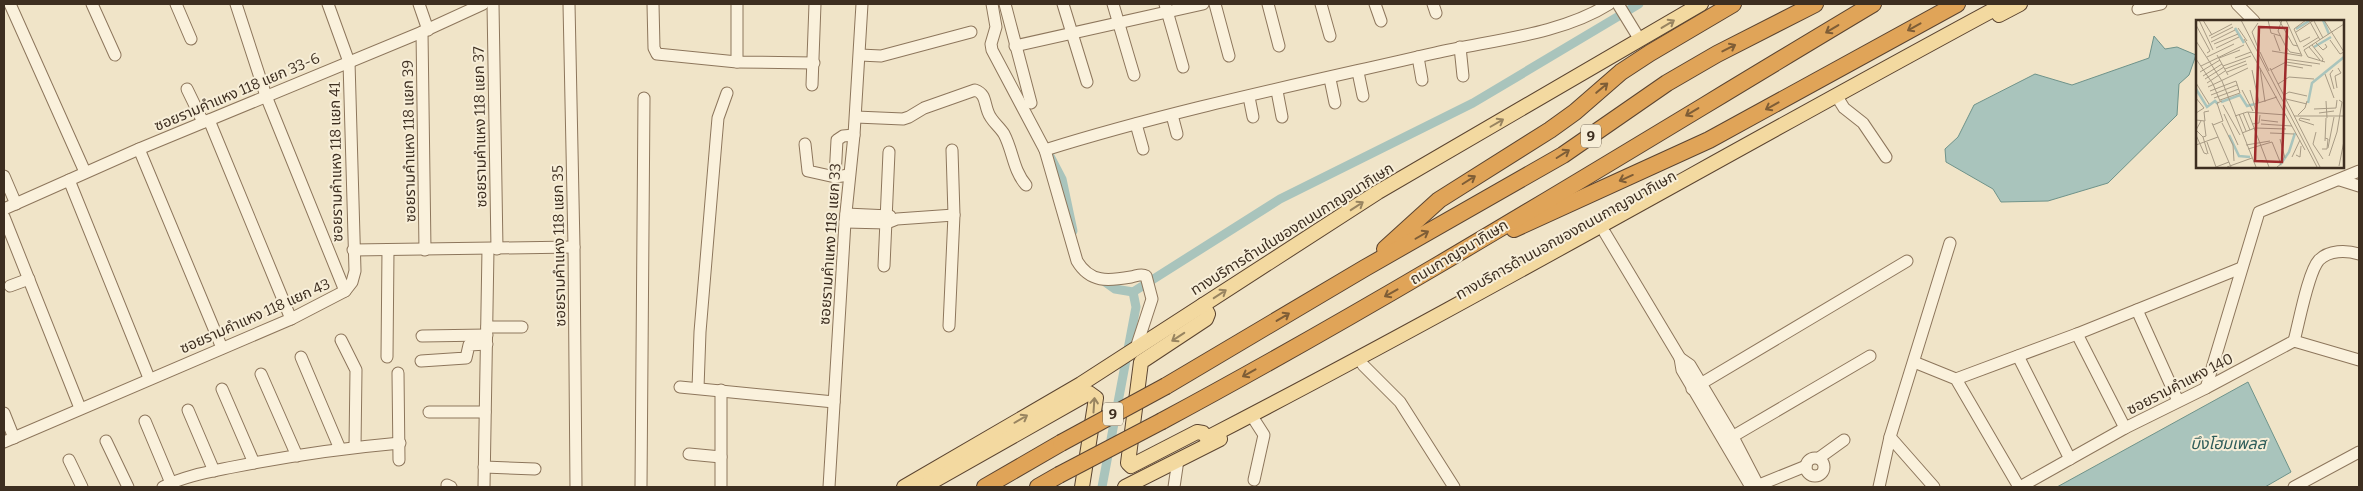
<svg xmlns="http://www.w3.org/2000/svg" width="2363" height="491" viewBox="0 0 2363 491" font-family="Bitter,'Noto Sans Thai',serif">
	<rect width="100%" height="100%" fill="#f0e4c8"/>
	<g fill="#a9c4bc" stroke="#6f938a">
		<path d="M2154 36 2165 49 2177 47 2196 55 2189 75 2179 84 2177 115 2108 183 2048 201 2001 202 1993 189 1946 162 1945 149 1958 137 1974 105 2035 74 2072 85 2149 58Z"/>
		<path d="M2248 382 2291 472 2265 487H2057Z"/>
	</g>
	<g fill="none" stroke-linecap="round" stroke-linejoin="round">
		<g stroke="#a9c4bc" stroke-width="9">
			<path d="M1050 156 1062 179 1073 231"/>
			<path d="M1101 279 1115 289 1133 292 1136 307 1102 487"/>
			<path d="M1133 292 1280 199 1473 103 1639 4"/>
		</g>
		<defs>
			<g id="minor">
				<path d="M10 4 85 172"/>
				<path d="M92 4 115 55"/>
				<path d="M176 4 191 39"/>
				<path d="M328 4 349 62 355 271 352 282 345 291"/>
				<path d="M419 4 428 30"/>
				<path d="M493 4 497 249"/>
				<path d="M569 4 574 247 576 487"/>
				<path d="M653 4 654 48 657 54 737 62 814 63"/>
				<path d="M992 4 996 27 991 44 992 50 1045 150 1077 261C1090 283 1108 281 1131 277 1137 276 1141 273 1146 276L1152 299 1136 348"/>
				<path d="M1005 4 1031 103"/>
				<path d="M1063 4 1087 82"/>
				<path d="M1113 4 1134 75"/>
				<path d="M1165 4 1183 67"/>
				<path d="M1215 4 1229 56"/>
				<path d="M1268 4 1279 46"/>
				<path d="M1321 4 1330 36"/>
				<path d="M1375 4 1381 21"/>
				<path d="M1433 4 1436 13"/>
				<path d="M1618 4 1640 40"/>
				<path d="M2237 4 2254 21"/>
				<path d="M2138 9 2161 4"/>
				<path d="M422 32 425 250"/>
				<path d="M1015 46 1203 4"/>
				<path d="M1460 47 1463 76"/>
				<path d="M860 55 881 56 971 32"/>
				<path d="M1418 57 1422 80"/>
				<path d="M737 62V4"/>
				<path d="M1358 72 1363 96"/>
				<path d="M1330 79 1335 103"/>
				<path d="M812 85 815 4"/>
				<path d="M187 89 203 122"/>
				<path d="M1277 91 1282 117"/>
				<path d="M1249 97 1253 117"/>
				<path d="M1839 100 1844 108 1863 123 1886 157"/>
				<path d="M1172 115 1177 134"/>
				<path d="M856 117 903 119 909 117 924 108 975 90C986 94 984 102 988 112 991 121 999 126 1004 134 1013 151 1013 170 1026 185"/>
				<path d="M209 120 291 319"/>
				<path d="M1136 124 1143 149"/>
				<path d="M805 144 808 171 835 177 849 175"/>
				<path d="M139 149 222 348"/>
				<path d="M1045 150C1173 110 1305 83 1435 53 1491 40 1560 35 1609 4"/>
				<path d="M4 176 16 204"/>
				<path d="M835 177 837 140 843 136 854 135"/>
				<path d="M69 180 149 378"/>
				<path d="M2340 180 2359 186"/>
				<path d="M4 209 139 149 422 32 483 4"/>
				<path d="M846 214 890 216"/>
				<path d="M4 217 80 408"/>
				<path d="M845 222 887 223 897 219 954 215"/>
				<path d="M1605 233 1680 358 1690 365 1733 437 1759 487"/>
				<path d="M353 250 574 247"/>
				<path d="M884 266 889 152"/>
				<path d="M10 286 29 279"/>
				<path d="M2137 310 2178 401"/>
				<path d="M949 326 954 215 952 150"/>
				<path d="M487 327H522"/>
				<path d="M2077 334 2125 428"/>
				<path d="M422 336 487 335"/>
				<path d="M341 340 356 370 355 447"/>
				<path d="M2294 341C2299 323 2308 272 2319 260 2329 250 2346 250 2359 254"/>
				<path d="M2018 356 2070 459"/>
				<path d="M301 357 340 449"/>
				<path d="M387 357 388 250"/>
				<path d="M1680 358 1682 370 1751 487"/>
				<path d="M421 361 466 358 469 345 487 344"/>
				<path d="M1914 362 1956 379 2019 487"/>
				<path d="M1363 365 1400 402 1454 487"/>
				<path d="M398 373 399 460"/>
				<path d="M261 374 297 456"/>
				<path d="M1956 379 2077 334 2241 268"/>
				<path d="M680 387 834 402"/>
				<path d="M698 388 700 332 716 141 718 118 727 93"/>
				<path d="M2206 388 2259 212 2359 171"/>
				<path d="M222 389 254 463"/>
				<path d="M1692 389 1907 261"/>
				<path d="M721 390V487"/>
				<path d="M188 410 214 471"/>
				<path d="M429 412H485"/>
				<path d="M4 413 14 438"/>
				<path d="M145 421 171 483"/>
				<path d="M1890 437 1934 487"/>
				<path d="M106 441 128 487"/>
				<path d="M1725 441 1870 356"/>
				<path d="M4 442 291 319 345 291 266 96 236 4"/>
				<path d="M689 454 721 457"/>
				<path d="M1819 458 1844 440"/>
				<circle cx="1815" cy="467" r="9"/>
				<path d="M69 460 82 487"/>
				<path d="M484 467 535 469"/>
				<path d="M1254 480 1264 435 1255 421"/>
				<path d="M447 485 451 487"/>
				<path d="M163 487C184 476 209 472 233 467 288 456 344 448 400 443"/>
				<path d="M484 487 488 249"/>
				<path d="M641 487 644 98"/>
				<path d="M829 487 845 222 854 135 862 4"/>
				<path d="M1174 487 1178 460"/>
				<path d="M1754 487 1806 466"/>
				<path d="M1879 487 1890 437 1950 243"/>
				<path d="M2020 487 2125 428 2206 388 2294 341 2359 360"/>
				<path d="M2294 487 2359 452"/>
			</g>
			<g id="major">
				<path d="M1999 15 2020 4"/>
				<path d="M1203 305 1208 314 1206 319 1141 362 1128 463 1131 466 1197 432 1203 433 1207 438C1476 299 1738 147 2004 4"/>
				<path d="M904 487 1081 384 1378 192 1701 4"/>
				<path d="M923 487 1089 393 1096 398 1082 487"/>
				<path d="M1125 487 1220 439"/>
			</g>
			<g id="highway">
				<path d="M1514 229 1709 140 1957 4"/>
				<path d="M1385 249 1439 200 1550 130 1575 112 1621 72 1650 53 1733 4"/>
				<path d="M1166 386 1365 268 1563 155 1667 83 1717 54 1815 4"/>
				<path d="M1162 421C1404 291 1637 145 1873 4"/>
				<path d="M985 487 1061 443"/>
				<path d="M1038 487 1059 475"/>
			</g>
		</defs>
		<use href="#minor" stroke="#8d765c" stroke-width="13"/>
		<use href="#major" stroke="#5b4430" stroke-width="16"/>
		<use href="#highway" stroke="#5b4430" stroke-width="18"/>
		<use href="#minor" stroke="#faf1dc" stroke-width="11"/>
		<use href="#major" stroke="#f3d9a0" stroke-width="14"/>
		<use href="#highway" stroke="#e0a458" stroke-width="16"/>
		<defs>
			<g id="highway-bridge">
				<path d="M1061 443 1166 386"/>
				<path d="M1059 475 1162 421"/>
			</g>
		</defs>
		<use href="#highway-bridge" stroke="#5b4430" stroke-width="18" stroke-linecap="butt"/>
		<use href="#highway-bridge" stroke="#e0a458" stroke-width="16"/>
	</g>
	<defs><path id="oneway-shaft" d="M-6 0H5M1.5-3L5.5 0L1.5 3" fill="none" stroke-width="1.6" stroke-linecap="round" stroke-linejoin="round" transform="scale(1.25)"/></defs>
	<g stroke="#988460">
		<use href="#oneway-shaft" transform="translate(1668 24) rotate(-31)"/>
		<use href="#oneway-shaft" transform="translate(1497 123) rotate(-30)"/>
		<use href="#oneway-shaft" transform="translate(1357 206) rotate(-33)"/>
		<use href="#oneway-shaft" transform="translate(1220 294) rotate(-33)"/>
		<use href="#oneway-shaft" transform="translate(1178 337) rotate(147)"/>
		<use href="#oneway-shaft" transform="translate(1094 405) rotate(-86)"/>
		<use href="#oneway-shaft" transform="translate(1021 419) rotate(-30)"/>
	</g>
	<g stroke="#7e5d36">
		<use href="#oneway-shaft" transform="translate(1914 27) rotate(151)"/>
		<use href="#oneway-shaft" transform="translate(1832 29) rotate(149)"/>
		<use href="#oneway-shaft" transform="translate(1729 48) rotate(-27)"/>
		<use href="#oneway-shaft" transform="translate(1602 88) rotate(-40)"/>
		<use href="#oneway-shaft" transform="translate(1772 106) rotate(151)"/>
		<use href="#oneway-shaft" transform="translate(1692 112) rotate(149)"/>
		<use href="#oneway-shaft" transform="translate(1563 154) rotate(-32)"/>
		<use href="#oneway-shaft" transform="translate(1626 178) rotate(156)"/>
		<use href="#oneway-shaft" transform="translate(1469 180) rotate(-32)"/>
		<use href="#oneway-shaft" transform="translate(1422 235) rotate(-30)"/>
		<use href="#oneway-shaft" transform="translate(1391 293) rotate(151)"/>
		<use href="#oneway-shaft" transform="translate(1283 317) rotate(-31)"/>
		<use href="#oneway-shaft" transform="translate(1249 373) rotate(151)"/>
	</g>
	<g text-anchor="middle" stroke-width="4" stroke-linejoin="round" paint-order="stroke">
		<g fill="#f7eed8" stroke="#756857" stroke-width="1">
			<rect x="1581" y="124.5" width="20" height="23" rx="4"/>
			<rect x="1103" y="402.5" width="20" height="23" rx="4"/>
		</g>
		<g font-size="14" font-weight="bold" fill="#3d2e20">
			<text x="1591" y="141">9</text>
			<text x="1113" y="419">9</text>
		</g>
		<g font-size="15" fill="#3d2e20" stroke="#f7eed8">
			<text transform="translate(237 92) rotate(-23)" y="5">ซอยรามคำแหง 118 แยก 33-6</text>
			<text transform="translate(480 127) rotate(-91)" y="5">ซอยรามคำแหง 118 แยก 37</text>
			<text transform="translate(409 141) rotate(-91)" y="5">ซอยรามคำแหง 118 แยก 39</text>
			<text transform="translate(336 162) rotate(-91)" y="5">ซอยรามคำแหง 118 แยก 41</text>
			<text transform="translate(1292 229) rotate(-32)" y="5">ทางบริการด้านในของถนนกาญจนาภิเษก</text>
			<text transform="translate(1566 235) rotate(-29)" y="5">ทางบริการด้านนอกของถนนกาญจนาภิเษก</text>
			<text transform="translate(830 244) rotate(-86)" y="5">ซอยรามคำแหง 118 แยก 33</text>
			<text transform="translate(559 246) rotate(-91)" y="5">ซอยรามคำแหง 118 แยก 35</text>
			<text transform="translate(1459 252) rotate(-31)" y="5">ถนนกาญจนาภิเษก</text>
			<text transform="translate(255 316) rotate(-24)" y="5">ซอยรามคำแหง 118 แยก 43</text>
			<text transform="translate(2180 384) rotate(-27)" y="5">ซอยรามคำแหง 140</text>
		</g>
		<g font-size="16" font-style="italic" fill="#2f5d5a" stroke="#f7eed8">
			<text x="2228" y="449">บึงโฮมเพลส</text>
		</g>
	</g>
	<g transform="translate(2196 20)">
		<rect width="148" height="148" fill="#f0e4c8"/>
		<path fill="none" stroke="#a9c4bc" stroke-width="2.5" d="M127 0 133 14M39 8 48 23M100 9 113 1M118 27 135 17M0 69 11 87 19 81 22 84M25 82 44 75 51 86 59 84M112 83 116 63 148 37M33 115 43 136 54 137M84 145 93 132 99 113"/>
		<path fill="none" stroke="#a89b85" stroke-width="1" d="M3 0 17 30M7 0 16 15M45 0 121 147M72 0 75 13 85 16M83 0 97 25 102 26M86 0 82 11 90 27 94 32 105 34M110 0 98 9 104 22 114 17M113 0 124 20M128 0 148 32M118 1 127 18M62 3 56 12 62 28M0 5 14 31 11 33M42 8 51 21M100 12 118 0M78 15 84 31M13 16 36 4M15 18 37 7M48 19 109 130M134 20 144 34 148 32M0 21 26 61 60 147M15 22 39 10M120 23 127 30 131 27 129 24M18 24 42 14M116 25 127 39 126 42M107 27 123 17M113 27 124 40M20 28 43 17M76 31 106 36 90 0M64 32 73 51M21 35 32 55M11 37 38 24M23 38 44 30M39 38 55 32M0 39 17 64 24 81M89 39 124 44M129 42 112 37 108 30 148 4M91 45 107 48M5 46 48 25M27 46 55 36M64 48 69 82M74 48 124 147M29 49 50 41M56 50 63 83M75 50 90 42 116 46M137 50 134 54 138 69M4 52 24 40M31 52 51 44M129 54 138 78M7 56 26 44M9 59 28 47M0 63 13 84M11 63 29 51M82 64 93 57 118 59M12 67 52 48M141 68 139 56 145 53 142 48M46 70 57 91M54 70 60 92M14 71 40 61 44 73 24 80M15 75 41 65M88 75 93 72 111 76M0 78 8 88 0 93M18 78 43 69M90 79 111 84M130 81 131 98M59 84 81 77M27 85 44 115M118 89 140 88 141 80M52 92 73 147M47 93 54 110M123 93 138 91M28 94 42 125M43 94 50 111M102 95 109 88 111 81M39 96 51 92 90 95M98 96H148M0 100 9 101 8 92 13 91M65 100 82 102M114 100 104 98 103 100 118 105M5 101 0 110 7 117 12 134M16 103 35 147M26 103 37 125 38 141M56 104 63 103 64 95M65 104 96 106M17 105 27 101 21 83 26 81M120 112 117 124 127 139M46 113 59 108 90 109M74 113 98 114M0 115 8 133 11 134M7 117 10 116 8 101M84 119 89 138M129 121 130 98M11 122 20 147 33 142M0 125 22 117M50 125 74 121M132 128 138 97M52 129 76 122 85 144 81 147M126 129H131L132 119 129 118M100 135 104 137 105 126M133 136 141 112 146 82 143 80M96 137 104 120M143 146 148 121M31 147 56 138"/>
		<path fill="#9e2a2b" fill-opacity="0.15" stroke="#9e2a2b" stroke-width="2.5" d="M63 7 91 8 86 142 59 141Z"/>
		<rect width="148" height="148" fill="none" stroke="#3d2e20" stroke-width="2.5"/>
	</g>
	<rect width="2363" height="491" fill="none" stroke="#3d2e20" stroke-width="10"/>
</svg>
